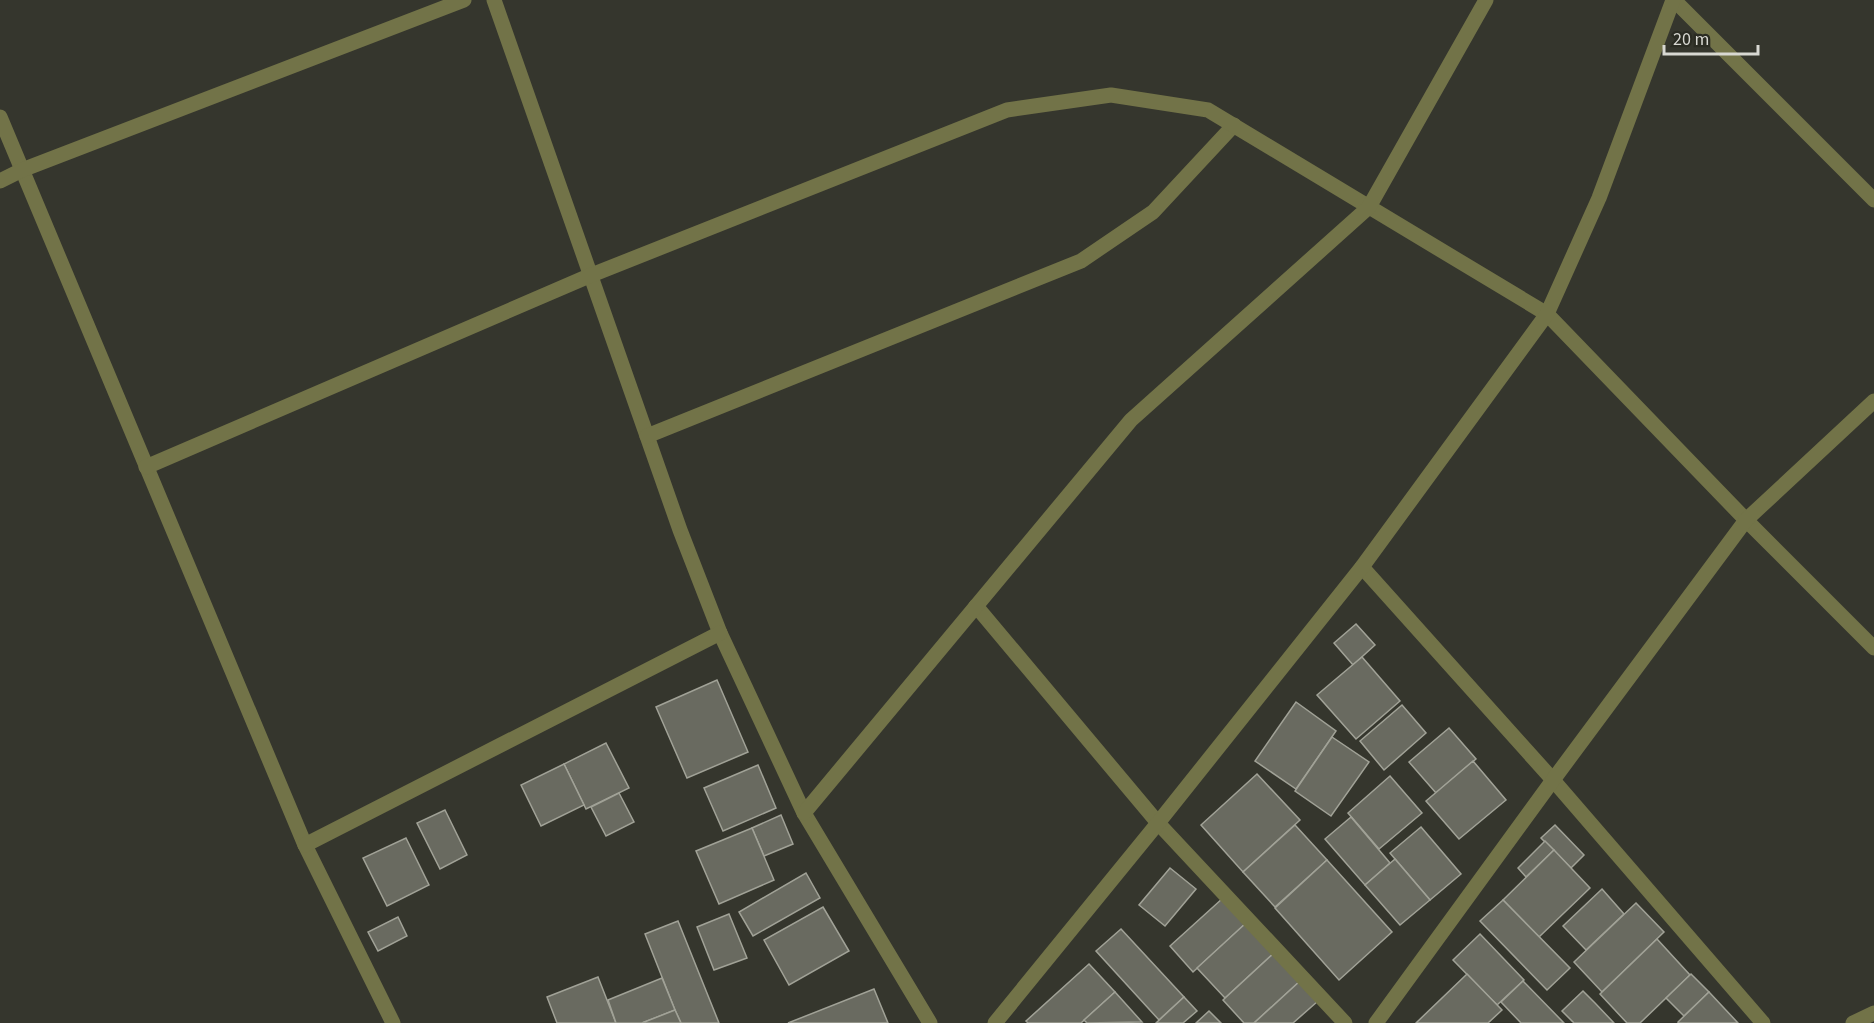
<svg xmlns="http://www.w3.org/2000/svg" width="1874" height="1023" viewBox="0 0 1874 1023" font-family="'Source Sans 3',sans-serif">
	<rect width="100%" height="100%" fill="#35362d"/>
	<g fill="#696a60" stroke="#a1a297" stroke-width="1.5">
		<path d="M1356 624 1375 645 1353 665 1334 643Z"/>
		<path d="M1362 657 1400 701 1356 739 1317 695Z"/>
		<path d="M717 680 748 752 687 778 656 707Z"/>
		<path d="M1296 702 1336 731 1296 789 1255 761Z"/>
		<path d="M1402 705 1426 733 1384 770 1360 741Z"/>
		<path d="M1449 728 1476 759 1436 793 1409 762Z"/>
		<path d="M1332 737 1369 762 1331 816 1295 791Z"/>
		<path d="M606 743 629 788 586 809 564 764Z"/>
		<path d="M1473 761 1506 800 1459 839 1426 801Z"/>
		<path d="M564 764 584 805 541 826 521 785Z"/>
		<path d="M758 765 776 808 723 831 704 788Z"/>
		<path d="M1257 774 1300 820 1243 872 1201 825Z"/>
		<path d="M1390 776 1422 813 1379 849 1348 813Z"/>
		<path d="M619 793 634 822 606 836 591 807Z"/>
		<path d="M445 810 467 855 440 869 417 823Z"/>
		<path d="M781 815 793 844 764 856 752 828Z"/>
		<path d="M1351 817 1390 863 1365 885 1325 839Z"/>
		<path d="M1295 825 1327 860 1275 907 1243 872Z"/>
		<path d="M1555 825 1584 855 1571 868 1541 838Z"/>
		<path d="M1421 827 1461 874 1430 900 1390 853Z"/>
		<path d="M752 828 774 880 719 904 696 851Z"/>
		<path d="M406 838 429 885 387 906 363 858Z"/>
		<path d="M1545 841 1554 850 1526 877 1518 868Z"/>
		<path d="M1554 850 1590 888 1539 937 1503 900Z"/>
		<path d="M1395 859 1430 900 1400 925 1365 885Z"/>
		<path d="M1327 860 1392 932 1339 980 1275 908Z"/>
		<path d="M1170 868 1196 889 1165 926 1139 905Z"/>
		<path d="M806 873 820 898 753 936 739 912Z"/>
		<path d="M1602 889 1624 914 1586 950 1563 926Z"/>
		<path d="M1223 898 1246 923 1193 972 1170 946Z"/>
		<path d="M1503 900 1570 968 1547 990 1480 921Z"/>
		<path d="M1636 903 1664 932 1602 992 1574 962Z"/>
		<path d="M823 907 849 951 789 985 764 940Z"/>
		<path d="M729 914 747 958 714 970 697 927Z"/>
		<path d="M398 917 407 936 378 951 368 932Z"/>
		<path d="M678 921 719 1023H681L675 1010 645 934Z"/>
		<path d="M1246 923 1274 953 1225 998 1197 968Z"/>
		<path d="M1121 929 1184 997 1159 1020 1096 951Z"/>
		<path d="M1480 934 1524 980 1497 1005 1453 960Z"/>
		<path d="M1657 939 1690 975 1640 1023H1627L1600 994Z"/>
		<path d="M1274 953 1300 981 1254 1023H1244L1223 1000Z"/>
		<path d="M1089 964 1115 992 1081 1023H1028L1026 1021Z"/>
		<path d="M1467 974 1502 1010 1488 1023H1416Z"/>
		<path d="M1691 974 1709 992 1684 1016 1666 998Z"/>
		<path d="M598 977 616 1023H557L547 997Z"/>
		<path d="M662 978 675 1010 642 1023H616L608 1000Z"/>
		<path d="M1300 981 1318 1001 1293 1023H1254Z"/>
		<path d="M1523 981 1564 1023H1521L1501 1002Z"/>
		<path d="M874 989 888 1023H788Z"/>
		<path d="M1583 991 1595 1003 1614 1023H1574L1562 1011Z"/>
		<path d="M1115 992 1142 1022 1087 1023 1084 1020Z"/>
		<path d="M1709 992 1738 1023H1678V1022Z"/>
		<path d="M1184 997 1197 1011 1183 1023H1156Z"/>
		<path d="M675 1010 681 1023H642Z"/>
		<path d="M1209 1011 1221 1023H1196Z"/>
	</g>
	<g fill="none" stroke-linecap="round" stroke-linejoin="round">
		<g stroke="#727348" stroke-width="15">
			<path d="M494 0 680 530 720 633 804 813 930 1023"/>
			<path d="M1674 0 1874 200"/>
			<path d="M0 117 305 845 393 1023"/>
			<path d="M0 181 22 170 464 0"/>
			<path d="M647 436 1081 261 1153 212 1234 125"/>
			<path d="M146 467 589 276 1007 110 1111 95 1208 110 1547 314 1746 520 1874 648"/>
			<path d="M1362 567 1553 780 1763 1023"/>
			<path d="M976 606 1158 823 1345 1023"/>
			<path d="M804 813 1131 420 1369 207 1486 0"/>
			<path d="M305 845 720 633"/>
			<path d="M995 1023 1158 823 1362 567 1547 314 1599 198 1673 0"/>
			<path d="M1376 1023 1553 780 1746 520 1874 401"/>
			<path d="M1853 1023 1874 1013"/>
		</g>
	</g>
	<path d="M1664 45v9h94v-9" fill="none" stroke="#d8d8d2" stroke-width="3"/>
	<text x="1673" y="45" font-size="18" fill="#d8d8d2" stroke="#2b2c23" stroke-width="4.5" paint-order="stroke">20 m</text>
</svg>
